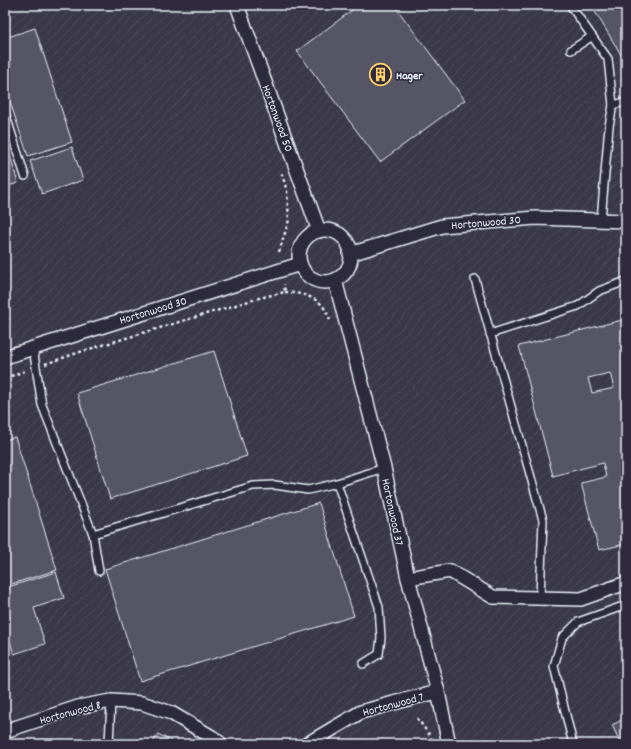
<svg xmlns="http://www.w3.org/2000/svg" width="631" height="749" viewBox="0 0 631 749" font-family="Dekko,sans-serif">
	<defs>
		<pattern id="industrial-furrows" width="10" height="10" patternUnits="userSpaceOnUse"><rect width="10" height="10" fill="#3b3749"/><path d="M-1 1l2-2M0 10L10 0M9 11l2-2" fill="none" stroke="#4e4b5b"/></pattern>
	</defs>
	<rect width="100%" height="100%" fill="#2f2a3d"/>
	<filter id="ink" filterUnits="userSpaceOnUse"><feTurbulence type="fractalNoise" baseFrequency=".025" numOctaves="2"/><feDisplacementMap in="SourceGraphic" scale="8" xChannelSelector="R" yChannelSelector="G"/><feConvolveMatrix kernelMatrix="1 2 1 2 8 2 1 2 1" color-interpolation-filters="sRGB"/></filter>
	<g filter="url(#ink)">
		<rect fill="url(#industrial-furrows)" x="5" y="5" width="621" height="739"/>
		<g fill="#575565" stroke="#e8f1f8" fill-rule="evenodd">
			<path d="M359 5H394L465 100 380 162 297 51Z"/>
			<path d="M591 5H626V63Z"/>
			<path d="M35 28 72 142 28 156 5 87V38Z"/>
			<path d="M5 138 18 183 5 187Z"/>
			<path d="M72 147 83 180 42 194 30 161Z"/>
			<path d="M626 319V544L599 550 581 483 606 477 603 463 553 476 519 346ZM610 373 614 388 592 393 588 378Z"/>
			<path d="M214 351 247 456 110 499 77 393Z"/>
			<path d="M15 437 57 570 5 586V440Z"/>
			<path d="M319 503 354 616 140 681 105 569Z"/>
			<path d="M56 572 64 598 34 608 45 644 14 654 5 625V588Z"/>
			<path d="M626 718V744H621L612 725Z"/>
			<path d="M158 734 177 744H152Z"/>
		</g>
		<g fill="none" stroke-linecap="round" stroke-linejoin="round">
			<defs>
				<g id="service">
					<path d="M570 5 608 59 613 105 609 126 601 220"/>
					<path d="M571 50 591 37"/>
					<path d="M613 105 626 102"/>
					<path d="M5 113 25 176"/>
					<path d="M475 279 543 520 540 598"/>
					<path d="M490 334 578 306 599 291 626 281"/>
					<path d="M33 348 42 405 93 534"/>
					<path d="M337 483 379 607 381 638 379 654 363 664"/>
					<path d="M99 571 93 534 253 486 275 485 308 490 337 483 384 468"/>
					<path d="M109 744 111 701"/>
					<path d="M573 744 554 666 562 638 578 622 626 605"/>
				</g>
				<g id="minor">
					<path d="M237 5 319 231"/>
					<circle cx="325" cy="256" r="26"/>
					<path d="M350 254 442 226 535 218 626 221"/>
					<path d="M335 280 384 468 408 578 438 692 449 744"/>
					<path d="M5 357 300 264"/>
					<path d="M408 578 450 571 493 597 581 599 626 583"/>
					<path d="M5 731 78 707 111 701 142 703 171 713 212 737 221 744"/>
					<path d="M307 744 361 712 412 698 438 692"/>
				</g>
			</defs>
			<use href="#service" stroke="#e8f1f8" stroke-width="10"/>
			<use href="#minor" stroke="#e8f1f8" stroke-width="16"/>
			<g stroke="#e8f1f8" stroke-width="2.5" stroke-dasharray="3 3" stroke-linecap="butt">
				<path d="M279 252 289 220 287 191 281 171"/>
				<path d="M285 292C298 293 311 295 321 304 325 308 328 315 330 320"/>
				<path d="M45 364 83 351 259 298 285 292 284 284"/>
				<path d="M5 378 25 371"/>
				<path d="M417 718 431 737V744"/>
			</g>
			<use href="#service" stroke="#2f2a3d" stroke-width="7"/>
			<use href="#minor" stroke="#2f2a3d" stroke-width="13"/>
		</g>
	</g>
	<defs>
		<symbol id="building-ring" viewBox="-11 -11 22 22"><circle r="9.5" fill="#2f2a3d" stroke="#ffd166" stroke-width="1.5"/><path d="M-4-6H4V6H1V3H-1V6H-4ZM-2.5-4.3h1.7v1.8h-1.7ZM.8-4.3h1.7v1.8H.8ZM-2.5-1h1.7V.8h-1.7ZM.8-1h1.7V.8H.8Z" fill="#ffd166"/></symbol>
	</defs>
	<g fill-rule="evenodd">
		<use href="#building-ring" x="368" y="62" width="25" height="25"/>
	</g>
	<g text-anchor="middle" stroke-width="3" stroke-linejoin="round" paint-order="stroke">
		<g font-size="12" font-weight="bold" fill="#e8f1f8" stroke="#2f2a3d" text-anchor="start">
			<text x="396" y="79">Hager</text>
		</g>
		<g font-size="12" fill="#e8f1f8" stroke="#2f2a3d">
			<text transform="translate(278 118) rotate(70)" y="4">Hortonwood 50</text>
			<text transform="translate(486 222) rotate(-5)" y="4">Hortonwood 30</text>
			<text transform="translate(153 310) rotate(-17)" y="4">Hortonwood 30</text>
			<text transform="translate(393 512) rotate(78)" y="4">Hortonwood 37</text>
			<text transform="translate(393 704) rotate(-15)" y="4">Hortonwood 7</text>
			<text transform="translate(70 712) rotate(-15)" y="4">Hortonwood 8</text>
		</g>
	</g>
	<rect width="631" height="749" fill="none" stroke="#2f2a3d" stroke-width="20"/>
	<rect x="10" y="10" width="611" height="729" fill="none" stroke="#e8f1f8" stroke-width="1.5" filter="url(#ink)"/>
</svg>
